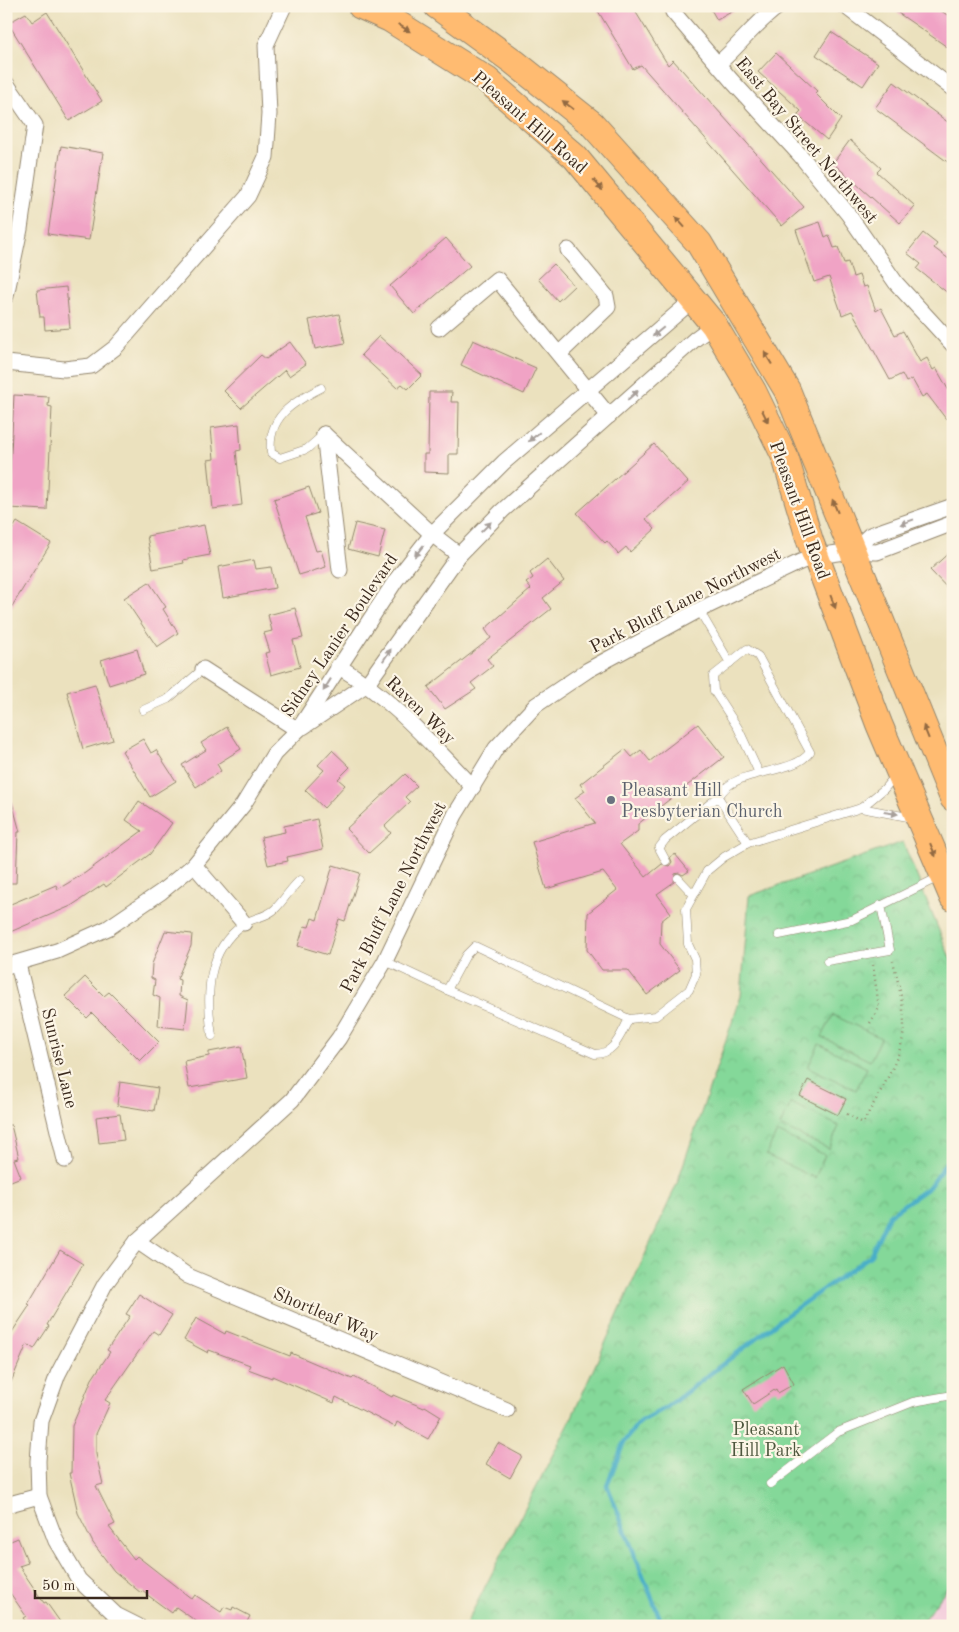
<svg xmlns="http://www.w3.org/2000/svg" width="959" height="1632" viewBox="0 0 959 1632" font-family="'Old Standard TT',serif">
	<defs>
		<pattern id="park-crowns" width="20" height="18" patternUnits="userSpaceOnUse" patternTransform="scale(1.25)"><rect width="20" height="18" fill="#84d899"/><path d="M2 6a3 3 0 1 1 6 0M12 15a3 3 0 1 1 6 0" fill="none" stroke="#73ba83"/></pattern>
	</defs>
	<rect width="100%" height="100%" fill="#fcf5e5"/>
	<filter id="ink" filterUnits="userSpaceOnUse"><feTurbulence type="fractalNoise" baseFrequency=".02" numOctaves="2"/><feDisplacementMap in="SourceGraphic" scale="10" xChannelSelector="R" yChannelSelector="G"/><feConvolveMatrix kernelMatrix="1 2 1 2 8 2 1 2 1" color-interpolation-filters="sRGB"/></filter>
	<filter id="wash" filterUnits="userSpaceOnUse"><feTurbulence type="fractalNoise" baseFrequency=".0096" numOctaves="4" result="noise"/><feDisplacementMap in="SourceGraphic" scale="20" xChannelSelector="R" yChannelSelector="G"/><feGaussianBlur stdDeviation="1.12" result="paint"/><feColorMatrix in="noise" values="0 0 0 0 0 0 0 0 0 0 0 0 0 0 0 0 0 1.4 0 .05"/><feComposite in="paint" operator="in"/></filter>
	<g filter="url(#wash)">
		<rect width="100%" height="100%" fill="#ebe1be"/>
		<path fill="#f4cfdd" d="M953 1580V1626H920L935 1603Z"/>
		<path fill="url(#park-crowns)" stroke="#60815c" d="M903 842 953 965V1580L919 1626H465L571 1419 676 1186 741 996 749 896Z"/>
		<g fill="#84d899" stroke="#60815c">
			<path d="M833 1015 881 1038 870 1061 822 1037Z"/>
			<path d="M819 1044 867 1068 856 1090 808 1067Z"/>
			<path d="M791 1103 839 1126 829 1149 780 1126Z"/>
			<path d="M777 1132 825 1155 815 1178 766 1155Z"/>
		</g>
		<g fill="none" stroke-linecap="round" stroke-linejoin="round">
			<path stroke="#49aec8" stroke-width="4.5" d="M663 1626 607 1485 624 1442 638 1423 667 1407 784 1317 870 1256 889 1215 929 1187 953 1153"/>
		</g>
		<g id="blocks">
			<g fill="#f0a3c5">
				<path d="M595 6H632L668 65 673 60 804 207 782 226 641 65 633 69Z"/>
				<path d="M709 6H742L717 20Z"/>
				<path d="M888 6H934L953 19V51Z"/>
				<path d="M47 12 102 101 69 121 8 23 26 13 32 22Z"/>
				<path d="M831 32 878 63 863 86 816 55Z"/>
				<path d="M776 53 817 91 815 93 841 119 827 140 797 115 801 111 758 72Z"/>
				<path d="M894 82 953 126V166L875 108Z"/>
				<path d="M850 140 881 168 877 172 915 206 900 223 833 163Z"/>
				<path d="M61 146 103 153 89 240 48 234Z"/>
				<path d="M820 222 825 237 829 235 834 248 838 247 844 263 848 262 853 277 859 275 863 287 867 286 876 311 881 308 895 335 903 331 920 362 927 358 933 370 936 368 953 398V414L946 419 927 394 922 397 912 379 906 382 902 374 890 380 852 311 842 315 829 277 814 282 796 230Z"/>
				<path d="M923 233 937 244 934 248 953 262V297L917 269 921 264 907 253Z"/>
				<path d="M446 238 470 266 414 314 390 286Z"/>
				<path d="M554 264 574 286 558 301 538 279Z"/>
				<path d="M66 287 70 328 45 330 44 317H40L37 290Z"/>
				<path d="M339 314 345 343 315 349 309 320Z"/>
				<path d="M379 336 422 375 408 389 402 384 397 388 361 355Z"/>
				<path d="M473 340 536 368 524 394 461 365Z"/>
				<path d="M290 342 306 364 289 376 285 370 241 408 224 391 261 355 266 359Z"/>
				<path d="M429 392H452L451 402H459L458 454H449V473L424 472V454H428Z"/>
				<path d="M14 395 49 397 48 406 52 407 47 510 8 508Z"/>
				<path d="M239 424 241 450 236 451 242 505 213 509 208 460 214 459 211 428Z"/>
				<path d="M654 444 688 482 646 519 655 529 630 552 626 547 618 554 607 541 605 543 577 513Z"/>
				<path d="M309 487 318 513 305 517 316 551 321 550 326 567 299 575 274 499Z"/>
				<path d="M17 522 51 543 6 616V539Z"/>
				<path d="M355 523 385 530 378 557 348 549Z"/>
				<path d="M204 525 210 555 183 560 184 563 153 569 147 536Z"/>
				<path d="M953 549V594L930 570Z"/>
				<path d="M547 559 564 581 543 598 551 609 487 659 493 666 471 683 476 689 445 709 428 687 491 638 485 629 531 589 526 583 533 578 530 573Z"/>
				<path d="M254 560 256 569 271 567 275 588 223 598 218 567Z"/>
				<path d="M149 582 166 607 163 609 178 633 157 647 124 598Z"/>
				<path d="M295 608 303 638 293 640 300 667 271 675 265 653 270 652 264 633 272 631 268 615Z"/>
				<path d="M137 649 144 674 109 685 101 660Z"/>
				<path d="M95 684 113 740 83 749 67 692Z"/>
				<path d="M698 724 724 757 638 824V831L620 844 646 877 662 864 669 866 672 862 670 857 675 854 689 871 683 875 679 873 675 874 674 882 657 894 671 913 661 921 660 944 680 970 647 995 628 970H602L587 950 588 913 617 890 603 872 546 889 532 842 595 823 575 798 585 791 580 784 625 749 632 757 641 750 650 761Z"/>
				<path d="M227 727 241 749 217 764 221 771 196 787 182 765 206 750 201 743Z"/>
				<path d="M143 739 151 753 156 750 176 781 150 797 122 751Z"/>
				<path d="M332 750 350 767 338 779 345 785 324 808 305 790 324 770 318 765Z"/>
				<path d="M405 774 417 786 405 797 410 802 385 826 391 833 369 853 346 829Z"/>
				<path d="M6 795H10L20 832H18L16 883H6Z"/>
				<path d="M139 801 172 823 150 854 106 887 104 884 71 906 10 932 6 922V906L56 885 58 889 85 873 142 831 126 820Z"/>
				<path d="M317 819 323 849 287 857 288 861 268 865 261 837 285 832 284 826Z"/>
				<path d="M333 865 360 873 345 921 339 919 328 955 298 946 304 926 309 927 312 918 317 920Z"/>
				<path d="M165 931 192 934 191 946 177 979 180 980 179 996 188 1000 185 1029 158 1026 160 998 153 995 155 980 151 978 152 964Z"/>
				<path d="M85 977 104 996 109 992 159 1042 140 1061 92 1013 87 1018 65 996Z"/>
				<path d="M241 1046 247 1078 189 1088 184 1061 209 1056V1052Z"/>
				<path d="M808 1080 846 1099 838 1115 800 1096Z"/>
				<path d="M120 1082 158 1088 154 1111 117 1105Z"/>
				<path d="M120 1114 124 1140 99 1143 96 1117Z"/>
				<path d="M6 1125H11L19 1158 14 1159 21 1177 6 1183Z"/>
				<path d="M60 1250 83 1264 47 1325 49 1326 34 1349 27 1344 6 1394V1341L30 1305 28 1304Z"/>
				<path d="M139 1294 172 1315 159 1335 153 1331 105 1400 110 1403 96 1434V1454L103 1484 96 1486 115 1524 109 1527 134 1559 137 1556 192 1599 195 1595 221 1612 224 1607 232 1610 233 1607 250 1616 245 1626H203L176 1607 172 1613 142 1591 141 1593 114 1571 93 1543 78 1513 69 1473H71L72 1426 92 1379 110 1352 107 1350 130 1316 126 1314Z"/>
				<path d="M196 1318 225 1334 226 1331 290 1356 291 1353 352 1379 354 1377 392 1397 393 1395 424 1408 425 1406 441 1416 428 1439 397 1422 395 1427 336 1397 334 1403 272 1376V1378L248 1369 250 1365 209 1350 208 1353 184 1340Z"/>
				<path d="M783 1364 794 1384 778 1393 776 1389 753 1404 743 1389Z"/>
				<path d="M498 1443 522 1456 510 1478 486 1464Z"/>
				<path d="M18 1538 28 1563 19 1566 44 1603 46 1602 63 1626H29L23 1618 26 1616 6 1587V1543Z"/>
			</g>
		</g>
	</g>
	<g filter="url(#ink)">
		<use href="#blocks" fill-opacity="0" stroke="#93866e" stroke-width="1"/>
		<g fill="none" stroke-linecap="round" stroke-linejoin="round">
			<defs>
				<g id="lane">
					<path d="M321 388C293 402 267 417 271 453L280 458 307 449 324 434"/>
					<path d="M699 610 730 663"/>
					<path d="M143 710 168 699 203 669"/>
					<path d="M861 808 913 818"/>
					<path d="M748 843 718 797C721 793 724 789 728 786 750 769 795 773 810 752L758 656 747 649 713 676 714 691 738 728 759 773"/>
					<path d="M666 861 659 848 665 840 718 797"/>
					<path d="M678 878 693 894"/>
					<path d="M779 935 852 920 939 877"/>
					<path d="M385 961 447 990 466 955 475 946 629 1019 656 1016 689 990 696 974 695 959 688 944 686 909 707 871 724 857 748 843 861 808 884 789 896 775"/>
					<path d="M827 961 890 950 881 905"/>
					<path d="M447 990 595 1054C615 1054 620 1035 629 1019"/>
					<path d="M212 1036C206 995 206 950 244 924 253 917 266 918 275 909 284 900 290 889 300 880"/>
					<path d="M770 1484 838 1432 913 1402 953 1395"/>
				</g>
				<g id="street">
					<path d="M671 6 673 12 732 81 800 155 848 214 896 283 953 345"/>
					<path d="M845 6 953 89"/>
					<path d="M719 63C740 45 756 22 779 6"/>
					<path d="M6 83 35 125 20 229 6 296"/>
					<path d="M439 328 497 279 609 416"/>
					<path d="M559 354 608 307 606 296 568 250"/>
					<path d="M6 363 64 369 91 366 116 347 248 196 266 157 269 114 266 45 284 6"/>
					<path d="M324 434 432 534 459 555"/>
					<path d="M324 434 340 570"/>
					<path d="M853 551 870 535 953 506"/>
					<path d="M338 666C393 699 429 742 473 787"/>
					<path d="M203 669 298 730"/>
					<path d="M303 727 367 684 459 555 502 511 695 339 714 325"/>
					<path d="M194 865 244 923"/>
					<path d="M18 964 65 1160"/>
					<path d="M6 966 57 951 108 928 161 892 194 865 243 805 274 754 298 730 396 580 432 534 504 462 694 299"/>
					<path d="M137 1241 188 1276 507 1410"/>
					<path d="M6 1505 39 1496"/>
					<path d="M138 1626 116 1615 79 1580 56 1541 39 1496 38 1461 41 1421 58 1374 105 1284 137 1241 292 1100 339 1038 385 961 455 815 496 748 536 705 588 670 699 610 800 562 816 556 853 551 877 552 953 523"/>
				</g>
				<g id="highway">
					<path d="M361 6 390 19 487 80 575 157 714 325 753 391 785 457 810 541 879 724 953 898"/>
					<path d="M437 6 514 62 592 124 699 243 787 390 953 798"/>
				</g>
			</defs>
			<use href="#lane" stroke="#93866e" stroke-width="9"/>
			<use href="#street" stroke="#93866e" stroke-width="17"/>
			<use href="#highway" stroke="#93866e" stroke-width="28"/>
			<g stroke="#93866e" stroke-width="2.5" stroke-dasharray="1 4" stroke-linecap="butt">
				<path d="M870 1023 879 1008 873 965"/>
				<path d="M847 1114 863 1123C877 1096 904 1056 904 1026 904 1004 898 982 893 961"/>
			</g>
			<use href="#lane" stroke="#fff" stroke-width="8"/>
			<use href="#street" stroke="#fff" stroke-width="15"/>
			<use href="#highway" stroke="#ffbb71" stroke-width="26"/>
		</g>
		<defs><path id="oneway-solid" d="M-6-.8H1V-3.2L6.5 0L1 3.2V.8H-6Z" transform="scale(1.25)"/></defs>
		<g fill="#936b43">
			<use href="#oneway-solid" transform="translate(404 28) rotate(32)"/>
			<use href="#oneway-solid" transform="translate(568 105) rotate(-142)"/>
			<use href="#oneway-solid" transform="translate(598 185) rotate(50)"/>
			<use href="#oneway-solid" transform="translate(680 222) rotate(-132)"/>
			<use href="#oneway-solid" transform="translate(768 358) rotate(-121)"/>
			<use href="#oneway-solid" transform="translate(765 416) rotate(64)"/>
			<use href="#oneway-solid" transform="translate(835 506) rotate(-112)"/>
			<use href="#oneway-solid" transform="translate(833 602) rotate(69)"/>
			<use href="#oneway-solid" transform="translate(926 732) rotate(-112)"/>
			<use href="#oneway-solid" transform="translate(933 850) rotate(67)"/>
		</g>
		<g fill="#a79f9a">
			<use href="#oneway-solid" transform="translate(658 332) rotate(140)"/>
			<use href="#oneway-solid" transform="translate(633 395) rotate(-41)"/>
			<use href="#oneway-solid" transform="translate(534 437) rotate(140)"/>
			<use href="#oneway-solid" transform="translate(907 522) rotate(160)"/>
			<use href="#oneway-solid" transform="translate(486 527) rotate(-45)"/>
			<use href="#oneway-solid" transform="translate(419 551) rotate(128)"/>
			<use href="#oneway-solid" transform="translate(387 655) rotate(-56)"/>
			<use href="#oneway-solid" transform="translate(327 685) rotate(122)"/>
			<use href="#oneway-solid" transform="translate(891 813) rotate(8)"/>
		</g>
	</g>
	<circle fill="#6b7280" stroke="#fcf5e5" stroke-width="2" cx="611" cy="800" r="5"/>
	<g text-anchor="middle" stroke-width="4.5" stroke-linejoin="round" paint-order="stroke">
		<g font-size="18" fill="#3b2a1e" stroke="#fcf5e5">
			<text transform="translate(530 122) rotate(41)" y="6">Pleasant Hill Road</text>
			<text transform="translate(807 140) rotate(50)" y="6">East Bay Street Northwest</text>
			<text transform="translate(800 510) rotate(70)" y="6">Pleasant Hill Road</text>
			<text transform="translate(685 600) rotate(-27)" y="6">Park Bluff Lane Northwest</text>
			<text transform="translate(339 635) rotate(-56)" y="6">Sidney Lanier Boulevard</text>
			<text transform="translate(421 710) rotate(44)" y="6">Raven Way</text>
			<text transform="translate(393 897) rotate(-63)" y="6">Park Bluff Lane Northwest</text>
			<text transform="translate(60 1058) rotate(76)" y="6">Sunrise Lane</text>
			<text transform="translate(326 1314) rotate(23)" y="6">Shortleaf Way</text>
		</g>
		<g font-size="18" fill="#5b616d" stroke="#fcf5e5" text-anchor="start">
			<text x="621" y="796">Pleasant Hill<tspan x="621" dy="21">Presbyterian Church</tspan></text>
		</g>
		<g font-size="18" fill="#4d563d" stroke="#fcf5e5">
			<text x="766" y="1435">Pleasant<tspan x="766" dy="21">Hill Park</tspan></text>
		</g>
	</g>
	<rect width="959" height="1632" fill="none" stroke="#fcf5e5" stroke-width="25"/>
	<path d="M35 1590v8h112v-8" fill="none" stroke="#3b2a1e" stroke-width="2.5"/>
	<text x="42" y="1590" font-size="15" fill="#3b2a1e" stroke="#fcf5e5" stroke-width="4" paint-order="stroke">50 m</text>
</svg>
